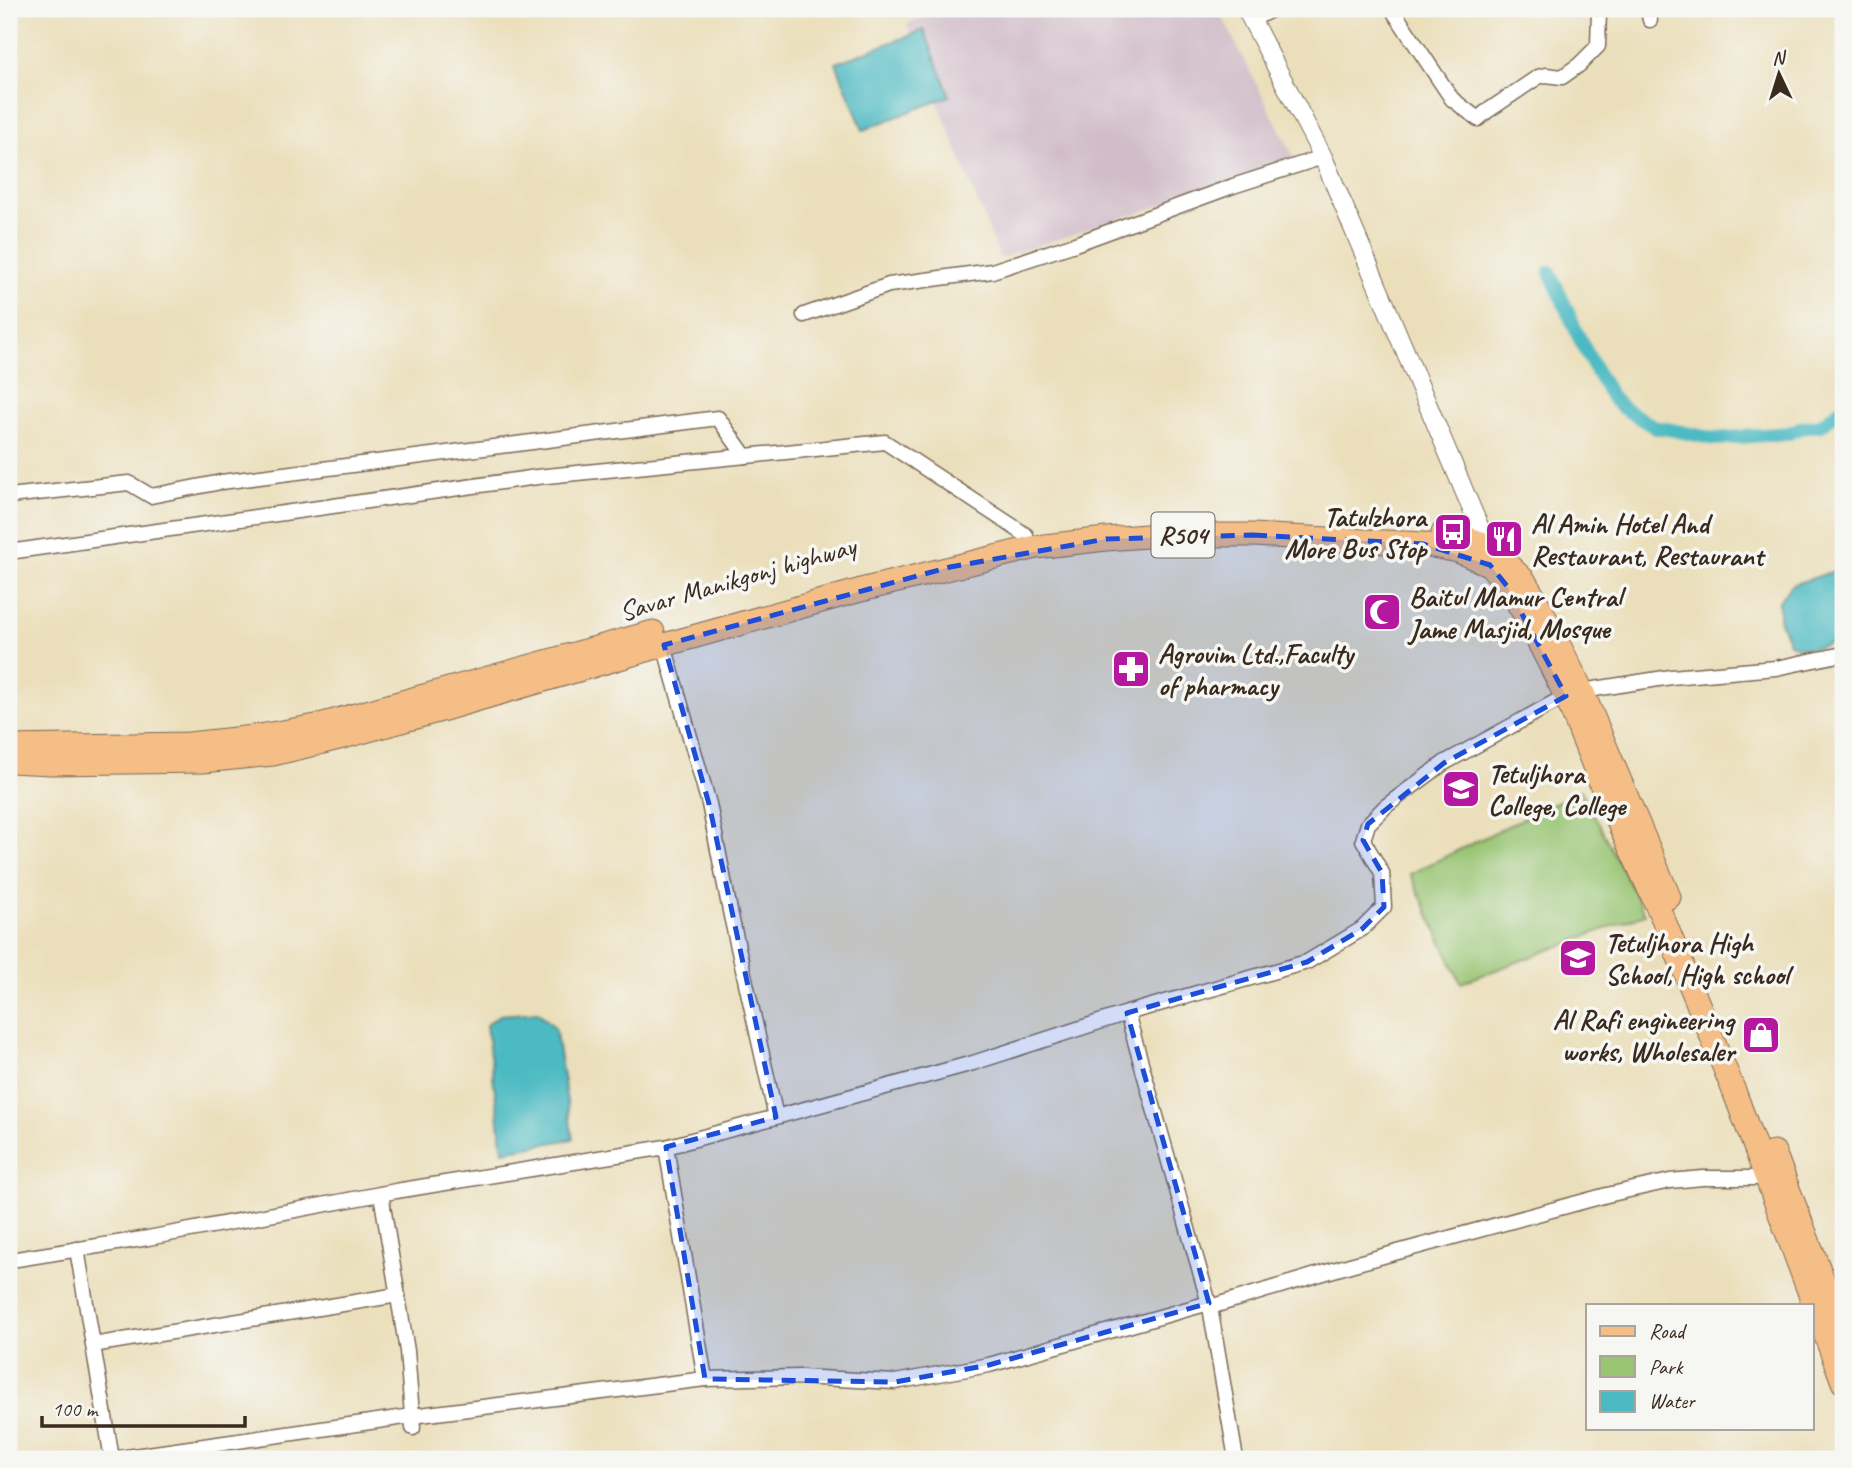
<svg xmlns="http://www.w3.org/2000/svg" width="1852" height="1468" viewBox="0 0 1852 1468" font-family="Caveat,sans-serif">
	<rect width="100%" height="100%" fill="#f6f6f2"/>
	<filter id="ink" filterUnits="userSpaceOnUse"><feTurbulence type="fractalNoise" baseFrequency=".0143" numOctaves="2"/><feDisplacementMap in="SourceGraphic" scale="14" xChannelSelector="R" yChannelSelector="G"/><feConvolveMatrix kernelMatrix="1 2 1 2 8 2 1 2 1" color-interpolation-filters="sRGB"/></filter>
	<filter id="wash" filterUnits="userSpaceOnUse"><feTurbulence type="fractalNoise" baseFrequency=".00686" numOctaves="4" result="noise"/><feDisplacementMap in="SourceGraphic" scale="28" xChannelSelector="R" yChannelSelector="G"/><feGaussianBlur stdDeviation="1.57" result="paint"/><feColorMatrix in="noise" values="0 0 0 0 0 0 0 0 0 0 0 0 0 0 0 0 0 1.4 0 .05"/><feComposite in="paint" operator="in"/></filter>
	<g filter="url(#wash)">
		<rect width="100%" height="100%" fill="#ebdfbb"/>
		<path fill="#d1bdc9" d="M940 9H1218L1296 161 1000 258 907 24Z"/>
		<path fill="#99c573" stroke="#6a7848" stroke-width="2" d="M1581 790 1645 914 1461 983 1410 874Z"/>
		<g fill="#4cbac2" stroke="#447270" stroke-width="2">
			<path d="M924 30 950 96 863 130 836 63Z"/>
			<path d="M1843 567V639C1824 645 1808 654 1789 643L1779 619V601L1791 585 1829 573Z"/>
			<path d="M538 1012 555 1028 573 1139 503 1151 486 1025 500 1015Z"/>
		</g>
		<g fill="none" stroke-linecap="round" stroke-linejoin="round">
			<path stroke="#4cbac2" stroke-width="14" d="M1550 272 1578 335 1595 369 1613 399 1623 408 1656 428H1663L1715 439 1789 433 1800 428 1821 425 1843 408"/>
		</g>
	</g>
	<g filter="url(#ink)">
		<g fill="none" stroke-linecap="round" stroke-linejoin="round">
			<defs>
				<g id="minor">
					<path d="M1392 9 1452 99 1478 119 1486 112 1538 77 1546 75 1562 77 1579 65 1598 46 1599 9"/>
					<path d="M1648 9 1650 20"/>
					<path d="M1251 20 1273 9"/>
					<path d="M804 315 889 285 992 271 1075 244 1233 186 1323 157"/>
					<path d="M9 496 129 483 151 496 221 482 718 418 745 456"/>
					<path d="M9 552 537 477 885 442 1026 535"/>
					<path d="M664 645 709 804 731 916 776 1117"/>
					<path d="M1127 1013 1210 1307 1236 1459"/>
					<path d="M381 1194 407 1351 413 1428"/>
					<path d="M77 1249 112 1459"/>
					<path d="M17 1259 148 1238 396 1191 666 1147 973 1063 1127 1013 1307 962 1362 929 1384 907 1382 873 1363 840 1368 824 1386 806 1444 763 1566 696 1582 691 1671 677 1776 668 1843 654"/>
					<path d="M1210 1307 1350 1265 1607 1195 1670 1181 1703 1178H1758L1772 1175"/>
					<path d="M93 1345 398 1295"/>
					<path d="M705 1379 800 1377 895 1382 989 1365 1209 1303"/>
					<path d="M113 1459 412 1416 705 1379 666 1147"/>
				</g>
				<path id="tertiary" d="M1246 9 1323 157 1487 545 1488 551"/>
				<g id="primary">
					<path d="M1443 533 1458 535 1487 545 1524 580 1542 611 1582 691 1669 897"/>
					<path d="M9 747 189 744 254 737 316 726 653 632"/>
					<path d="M9 761 52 763 203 761 273 754 347 736 438 711 664 645 861 590 1036 547 1106 539 1160 535H1253L1423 544 1458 551 1490 565 1507 586 1524 613 1566 696 1604 791 1664 921 1734 1091 1843 1382"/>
					<path d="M1774 1152 1843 1332"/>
				</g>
			</defs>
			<use href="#minor" stroke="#796955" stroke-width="17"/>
			<use href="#tertiary" stroke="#796955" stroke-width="20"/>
			<use href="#primary" stroke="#796955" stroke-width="25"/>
			<use href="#minor" stroke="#fff" stroke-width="14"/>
			<use href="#tertiary" stroke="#fff" stroke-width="18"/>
			<use href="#primary" stroke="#f5be86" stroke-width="23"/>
		</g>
	</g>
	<path fill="#1d4ed8" fill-opacity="0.2" stroke="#1d4ed8" stroke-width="5" stroke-dasharray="14 9" stroke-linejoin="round" d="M1253 535 1423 544 1490 565 1507 586 1566 696 1444 763 1368 824 1363 840 1382 873 1384 907 1362 929 1307 962 1127 1013 1209 1303 989 1365 895 1382 705 1379 666 1147 776 1117 709 804 664 645 950 567 1106 539Z"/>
	<defs>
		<symbol id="bus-square" viewBox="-11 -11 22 22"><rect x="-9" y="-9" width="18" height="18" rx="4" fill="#b5179e" stroke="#f6f6f2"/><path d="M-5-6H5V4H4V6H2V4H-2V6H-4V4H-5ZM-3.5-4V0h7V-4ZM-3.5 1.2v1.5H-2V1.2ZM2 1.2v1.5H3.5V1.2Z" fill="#fff"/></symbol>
		<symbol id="restaurant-square" viewBox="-11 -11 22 22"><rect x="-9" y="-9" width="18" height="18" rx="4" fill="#b5179e" stroke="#f6f6f2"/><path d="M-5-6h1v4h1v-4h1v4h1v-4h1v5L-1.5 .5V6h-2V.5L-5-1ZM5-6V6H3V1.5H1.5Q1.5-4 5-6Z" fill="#fff"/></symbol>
		<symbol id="mosque-square" viewBox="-11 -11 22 22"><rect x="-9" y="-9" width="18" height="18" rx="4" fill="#b5179e" stroke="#f6f6f2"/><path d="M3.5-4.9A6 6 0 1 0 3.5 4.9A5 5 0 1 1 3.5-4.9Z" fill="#fff"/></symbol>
		<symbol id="pharmacy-square" viewBox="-11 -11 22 22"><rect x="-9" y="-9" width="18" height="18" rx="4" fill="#b5179e" stroke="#f6f6f2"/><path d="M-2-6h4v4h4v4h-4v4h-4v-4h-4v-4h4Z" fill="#fff"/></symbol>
		<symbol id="university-square" viewBox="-11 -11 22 22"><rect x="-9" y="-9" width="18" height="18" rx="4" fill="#b5179e" stroke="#f6f6f2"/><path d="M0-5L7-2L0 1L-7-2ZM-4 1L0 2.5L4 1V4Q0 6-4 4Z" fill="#fff"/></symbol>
		<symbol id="school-square" viewBox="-11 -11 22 22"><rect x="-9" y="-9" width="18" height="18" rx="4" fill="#b5179e" stroke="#f6f6f2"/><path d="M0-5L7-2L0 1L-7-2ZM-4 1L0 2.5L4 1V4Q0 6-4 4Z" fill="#fff"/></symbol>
		<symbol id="shop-square" viewBox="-11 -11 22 22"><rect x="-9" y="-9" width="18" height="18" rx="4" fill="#b5179e" stroke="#f6f6f2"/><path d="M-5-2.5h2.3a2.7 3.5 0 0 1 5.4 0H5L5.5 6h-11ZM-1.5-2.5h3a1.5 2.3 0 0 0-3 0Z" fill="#fff"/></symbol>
	</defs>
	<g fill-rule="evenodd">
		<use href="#bus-square" x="1431" y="510" width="44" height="44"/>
		<use href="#restaurant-square" x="1482" y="517" width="44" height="44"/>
		<use href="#mosque-square" x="1360" y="590" width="44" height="44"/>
		<use href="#pharmacy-square" x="1109" y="647" width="44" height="44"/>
		<use href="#university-square" x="1439" y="767" width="44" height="44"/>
		<use href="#school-square" x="1556" y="936" width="44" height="44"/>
		<use href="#shop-square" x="1739" y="1013" width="44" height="44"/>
	</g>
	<g text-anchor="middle" stroke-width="7" stroke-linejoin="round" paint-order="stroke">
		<rect fill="#f6f6f2" stroke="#73675e" stroke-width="2" x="1151.5" y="512.5" width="63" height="45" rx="5"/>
		<g font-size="26" font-weight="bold" fill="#3b2a1e">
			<text x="1183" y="544">R504</text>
		</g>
		<g font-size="28" font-weight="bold" fill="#3b2a1e" stroke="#f6f6f2" text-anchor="start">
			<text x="1426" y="526" text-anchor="end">Tatulzhora<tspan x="1426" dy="32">More Bus Stop</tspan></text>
			<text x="1531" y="533">Al Amin Hotel And<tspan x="1531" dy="32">Restaurant, Restaurant</tspan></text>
			<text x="1409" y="606">Baitul Mamur Central<tspan x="1409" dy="32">Jame Masjid, Mosque</tspan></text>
			<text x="1158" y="663">Agrovim Ltd.,Faculty<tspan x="1158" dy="32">of pharmacy</tspan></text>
			<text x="1488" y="783">Tetuljhora<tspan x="1488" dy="32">College, College</tspan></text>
			<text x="1605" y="952">Tetuljhora High<tspan x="1605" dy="32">School, High school</tspan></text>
			<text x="1734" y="1029" text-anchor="end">Al Rafi engineering<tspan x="1734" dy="32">works, Wholesaler</tspan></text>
		</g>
		<g font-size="28" fill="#3b2a1e" stroke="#f6f6f2">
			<text transform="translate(737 578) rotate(-16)" y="10">Savar Manikgonj highway</text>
		</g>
	</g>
	<rect width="1852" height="1468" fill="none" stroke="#f6f6f2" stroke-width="35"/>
	<rect x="1586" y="1304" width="228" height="126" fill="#f6f6f2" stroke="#aba49d" stroke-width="2"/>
	<rect x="1600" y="1326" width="35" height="10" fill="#f5be86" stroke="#aba49d" stroke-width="2"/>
	<text x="1649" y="1338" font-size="21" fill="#3b2a1e">Road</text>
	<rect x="1600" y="1356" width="35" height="21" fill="#99c573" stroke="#aba49d" stroke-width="2"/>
	<text x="1649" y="1374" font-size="21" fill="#3b2a1e">Park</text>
	<rect x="1600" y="1391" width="35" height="21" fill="#4cbac2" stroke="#aba49d" stroke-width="2"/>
	<text x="1649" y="1408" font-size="21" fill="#3b2a1e">Water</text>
	<g transform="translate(1779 74) rotate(356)" stroke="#f6f6f2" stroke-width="5" paint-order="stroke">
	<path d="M0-5L12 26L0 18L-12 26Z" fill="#3b2a1e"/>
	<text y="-10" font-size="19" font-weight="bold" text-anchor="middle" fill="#3b2a1e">N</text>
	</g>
	<path d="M42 1416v10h203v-10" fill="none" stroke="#3b2a1e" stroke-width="3.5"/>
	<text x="52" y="1416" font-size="21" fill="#3b2a1e" stroke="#f6f6f2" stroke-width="5" paint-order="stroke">100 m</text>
</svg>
